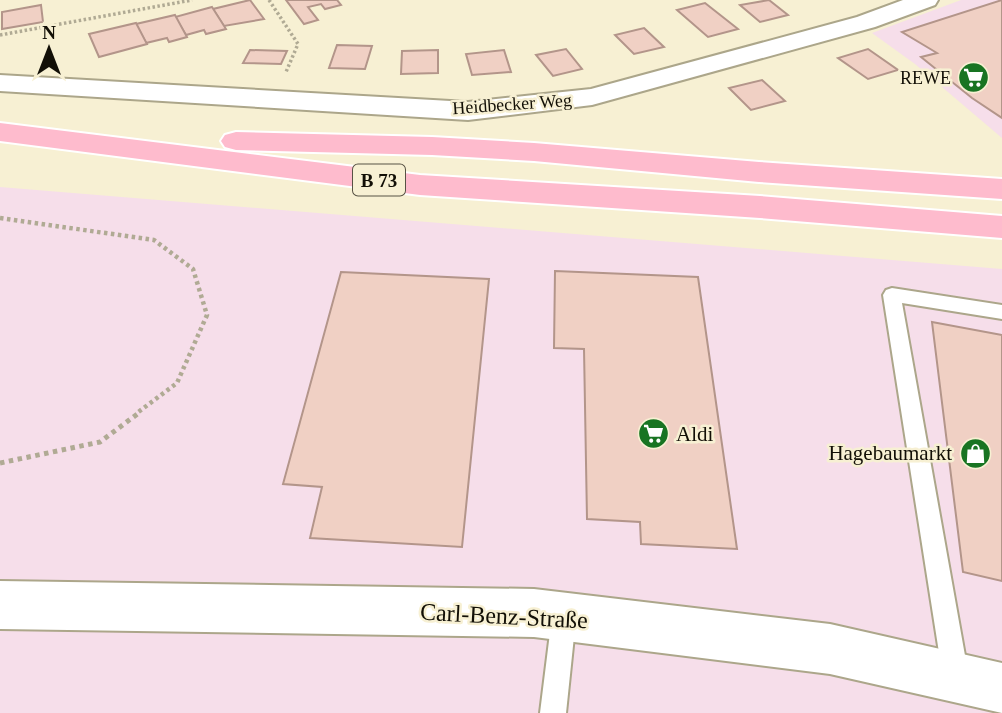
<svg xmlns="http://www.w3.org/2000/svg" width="1002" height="713" viewBox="0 0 1002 713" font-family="Georgia,serif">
	<rect width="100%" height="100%" fill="#f7f0d3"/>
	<g fill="#f6deea">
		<path d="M961 0H1002V138L915 64 872 33Z"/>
		<path d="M0 187 1002 269V713H0Z"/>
	</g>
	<g fill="#f0d0c4" stroke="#b3958a" stroke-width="2">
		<path d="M250 0 264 19 224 26 213 9Z"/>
		<path d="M286 0H337L341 5 325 9 321 4 308 7 318 20 304 24Z"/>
		<path d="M769 0 788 15 760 22 740 5Z"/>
		<path d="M1002 0V118L972 98 921 57 937 53 902 32Z"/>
		<path d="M705 3 738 29 708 37 677 10Z"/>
		<path d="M41 5 43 22 2 29V12Z"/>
		<path d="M212 7 226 29 206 34 204 30 186 35 175 17Z"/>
		<path d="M175 15 187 37 169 42 167 38 146 43 136 24Z"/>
		<path d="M136 23 147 44 99 57 89 34Z"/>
		<path d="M644 28 664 47 634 54 615 35Z"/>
		<path d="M337 45 372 46 365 69 329 68Z"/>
		<path d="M566 49 582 69 553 76 536 55Z"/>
		<path d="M868 49 898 70 868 79 838 58Z"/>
		<path d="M250 50 287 51 281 64 243 63Z"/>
		<path d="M438 50V73L401 74 402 51Z"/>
		<path d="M504 50 511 72 472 75 466 54Z"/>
		<path d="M762 80 785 101 751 110 729 88Z"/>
		<path d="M555 271 698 277 737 549 641 544 640 522 587 519 584 349 554 348Z"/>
		<path d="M341 272 489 279 462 547 310 538 322 487 283 484Z"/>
		<path d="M932 322 1002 335V581L963 572Z"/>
	</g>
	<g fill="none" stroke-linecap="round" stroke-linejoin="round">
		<defs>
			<g id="lane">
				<path d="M892 288 1002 305V319L902 303 969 678 965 687 956 691 947 687 943 678 883 295 886 290Z"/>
				<path d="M564 605 573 608 576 617 566 713H540L552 617 555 608Z"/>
			</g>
			<g id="street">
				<path d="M903 0H938L935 5 875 27 592 105 468 120 0 91V75L468 102 591 89 857 17Z"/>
				<path d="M0 581 534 589 830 624 1002 663V713L830 674 534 637 0 629Z"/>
			</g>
			<g id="primary">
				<path d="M0 123 420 175 760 196 1002 216V238L760 218 420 195 0 141Z"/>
				<path d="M236 132 432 137 534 143 759 162 1002 179V199L759 182 534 161 432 155 236 150 225 147 221 141 225 135Z"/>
			</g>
		</defs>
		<use href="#lane" stroke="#aca68a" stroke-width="4"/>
		<use href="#street" stroke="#aca68a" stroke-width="4"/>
		<use href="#primary" stroke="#fff" stroke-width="4"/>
		<g stroke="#b0aa94" stroke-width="3.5" stroke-dasharray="2.5 2.5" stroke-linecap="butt">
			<path d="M269 0 298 44 286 72"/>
			<path d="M0 35 192 0"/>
		</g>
		<path stroke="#b0aa94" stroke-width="4.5" stroke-dasharray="3.5 3.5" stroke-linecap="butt" d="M0 218 154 240 193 269 207 315 177 383 137 413"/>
		<path stroke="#b0aa94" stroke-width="5" stroke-dasharray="4.5 4.5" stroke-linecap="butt" d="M0 463 100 442 140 412"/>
		<use href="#lane" fill="#fff" fill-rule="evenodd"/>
		<use href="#street" fill="#fff" fill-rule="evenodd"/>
		<use href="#primary" fill="#febbcd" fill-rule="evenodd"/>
	</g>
	<defs>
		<symbol id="supermarket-disc" viewBox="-11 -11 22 22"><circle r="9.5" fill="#187422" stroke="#f7f0d3"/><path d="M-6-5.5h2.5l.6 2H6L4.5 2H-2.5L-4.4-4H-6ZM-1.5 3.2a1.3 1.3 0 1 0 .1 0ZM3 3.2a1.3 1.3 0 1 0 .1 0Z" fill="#fff"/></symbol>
		<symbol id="shop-disc" viewBox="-11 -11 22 22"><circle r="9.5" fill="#187422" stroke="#f7f0d3"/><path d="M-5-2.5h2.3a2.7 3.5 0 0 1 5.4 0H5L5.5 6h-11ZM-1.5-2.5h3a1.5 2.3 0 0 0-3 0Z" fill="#fff"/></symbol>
	</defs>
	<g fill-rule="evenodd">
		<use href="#supermarket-disc" x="956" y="60" width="35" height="35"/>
		<use href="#supermarket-disc" x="636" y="416" width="35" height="35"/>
		<use href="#shop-disc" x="958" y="436" width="35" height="35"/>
	</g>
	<g text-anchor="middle" stroke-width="5" stroke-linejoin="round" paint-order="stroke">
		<g font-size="18" fill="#120f06" stroke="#f7f0d3" text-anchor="end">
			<text x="951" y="84">REWE</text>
		</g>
		<g font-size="18" fill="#120f06" stroke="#f7f0d3">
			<text transform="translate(512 104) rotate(-4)" y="6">Heidbecker Weg</text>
		</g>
		<rect fill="#f7f0d3" stroke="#575244" stroke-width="2" x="353" y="164.5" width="52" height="31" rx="5"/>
		<g font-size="19" font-weight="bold" fill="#120f06">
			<text x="379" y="187">B 73</text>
		</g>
		<g font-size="21" fill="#120f06" stroke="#f7f0d3" text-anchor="start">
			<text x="676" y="441">Aldi</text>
			<text x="952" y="460" text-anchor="end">Hagebaumarkt</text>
		</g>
		<g font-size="24" fill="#120f06" stroke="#f7f0d3">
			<text transform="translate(504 616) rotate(3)" y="8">Carl-Benz-Straße</text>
		</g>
	</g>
	<g transform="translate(49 49)" stroke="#f7f0d3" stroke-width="5" paint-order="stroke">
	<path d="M0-5L12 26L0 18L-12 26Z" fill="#120f06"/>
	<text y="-10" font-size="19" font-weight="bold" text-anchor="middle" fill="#120f06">N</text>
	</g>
</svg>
